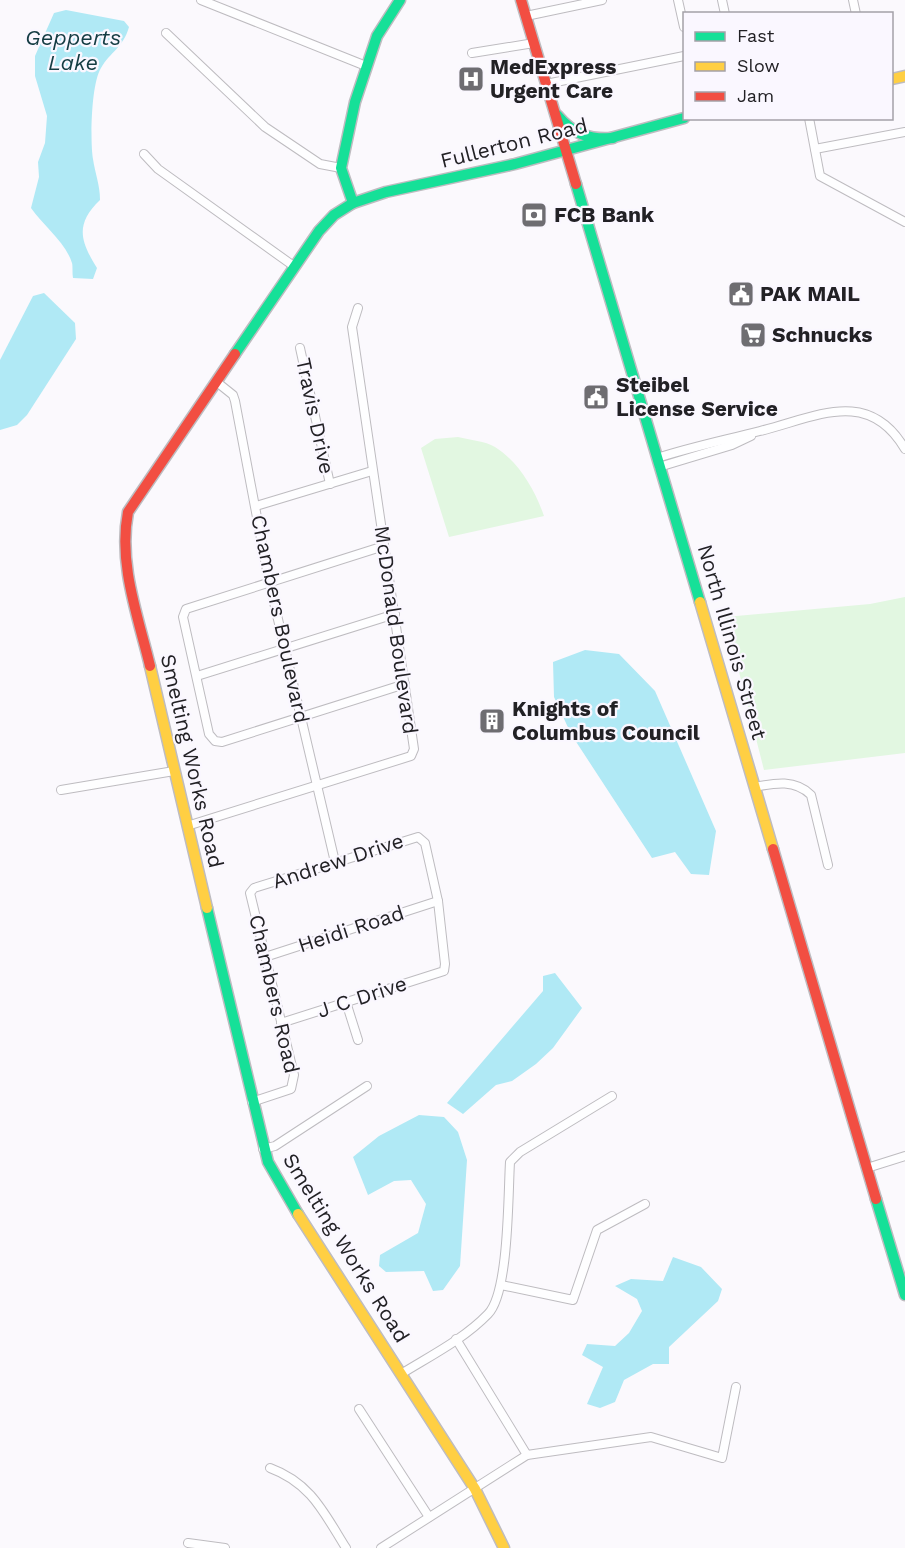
<svg xmlns="http://www.w3.org/2000/svg" width="905" height="1548" viewBox="0 0 905 1548" font-family="'Work Sans',sans-serif">
	<rect width="100%" height="100%" fill="#fbf9fd"/>
	<g fill="#e2f7e1">
		<path d="M458 437C470 440 485 441 495 447 519 462 535 490 544 516L449 537 421 448 435 439Z"/>
		<path d="M905 597V753L764 770 725 617 870 604Z"/>
	</g>
	<g fill="#b0e9f5">
		<path d="M66 10 124 21 129 27C123 48 110 52 101 68 91 84 90 141 93 159 95 173 100 185 100 200 75 224 80 241 97 268L93 279 73 278C72 273 73 267 72 263 66 243 43 225 31 208L39 177 38 162 45 143 47 116 35 76V56L54 13Z"/>
		<path d="M44 293 75 323 76 339 27 415 17 425 0 430V360L33 296Z"/>
		<path d="M585 650 619 654 655 691 716 831 709 875 691 874 675 852 652 858 571 734 554 697 553 662Z"/>
		<path d="M555 973 582 1008 553 1048 536 1064 512 1081 496 1085 463 1114 447 1103 543 991V976Z"/>
		<path d="M419 1115 444 1117 458 1132 467 1160 460 1266 443 1290 433 1291 424 1271 386 1272 379 1266 380 1255 418 1233 426 1204 411 1180 394 1181 368 1195 353 1157 379 1136Z"/>
		<path d="M673 1257 701 1267 722 1289 718 1301 669 1347V1364H653L624 1380 615 1402 600 1408 587 1404 603 1367 582 1355 587 1344 615 1346 629 1333 642 1311 637 1299 615 1286 631 1279 663 1281Z"/>
	</g>
	<g fill="none" stroke-linecap="round" stroke-linejoin="round">
		<defs>
			<g id="street">
				<path d="M201 0 366 66"/>
				<path d="M678 0 684 27"/>
				<path d="M722 0 725 14"/>
				<path d="M853 0 856 14"/>
				<path d="M526 16 602 0"/>
				<path d="M166 33 265 127 320 164 341 168"/>
				<path d="M472 53 534 43"/>
				<path d="M546 84 684 56"/>
				<path d="M809 118 820 176 905 222"/>
				<path d="M815 149 905 132"/>
				<path d="M144 154 158 169 295 267"/>
				<path d="M300 348 330 484"/>
				<path d="M218 383 233 395 235 401 269 581 335 862"/>
				<path d="M657 458C691 447 725 440 760 431 814 418 868 386 905 449"/>
				<path d="M659 467 732 445 751 436"/>
				<path d="M256 506 372 471"/>
				<path d="M384 546 186 609 183 617 209 734 215 741 222 742 405 684"/>
				<path d="M197 676 395 614"/>
				<path d="M754 787C775 783 795 779 811 795L828 865"/>
				<path d="M61 790 174 771"/>
				<path d="M187 826 411 756 414 749 352 327 358 308"/>
				<path d="M265 957 438 901"/>
				<path d="M346 1002 358 1040"/>
				<path d="M252 1102 291 1089 294 1075 250 893 254 888 418 837 425 843 438 901 445 964 444 971 281 1023"/>
				<path d="M263 1149 275 1146 367 1086"/>
				<path d="M867 1168 905 1156"/>
				<path d="M501 1285 573 1300 597 1230 645 1204"/>
				<path d="M456 1339 527 1455"/>
				<path d="M401 1374C430 1356 464 1339 488 1314 509 1293 508 1195 510 1162L520 1152 612 1096"/>
				<path d="M359 1409 429 1517"/>
				<path d="M270 1468C311 1483 324 1513 346 1548"/>
				<path d="M188 1543 225 1548"/>
				<path d="M381 1548 527 1455 651 1437 722 1458 736 1387"/>
			</g>
			<g id="fast">
				<path d="M557 115C573 134 589 140 613 138"/>
				<path d="M576 184 700 602"/>
				<path d="M353 203 386 192 515 164 684 118"/>
				<path d="M235 354 319 231 334 215 353 203 341 168 355 102 377 36 400 0"/>
				<path d="M207 908 268 1162 298 1214"/>
				<path d="M876 1199 905 1295"/>
			</g>
			<g id="slow">
				<path d="M892 79 905 76"/>
				<path d="M700 602 773 849"/>
				<path d="M150 666 207 908"/>
				<path d="M298 1214 475 1489 504 1548"/>
			</g>
			<g id="jam">
				<path d="M521 0 576 184"/>
				<path d="M150 666C138 616 118 564 128 512L235 354"/>
				<path d="M773 849 876 1199"/>
			</g>
		</defs>
		<use href="#street" stroke="#bebcc0" stroke-width="10"/>
		<use href="#fast" stroke="#bebcc0" stroke-width="13"/>
		<use href="#slow" stroke="#bebcc0" stroke-width="13"/>
		<use href="#jam" stroke="#bebcc0" stroke-width="13"/>
		<use href="#street" stroke="#fefeff" stroke-width="8"/>
		<use href="#fast" stroke="#16e098" stroke-width="10"/>
		<use href="#slow" stroke="#ffcf43" stroke-width="10"/>
		<use href="#jam" stroke="#f24e42" stroke-width="10"/>
	</g>
	<defs>
		<symbol id="hospital-square" viewBox="-11 -11 22 22"><rect x="-9" y="-9" width="18" height="18" rx="4" fill="#6e6d71" stroke="#faf7ff"/><path d="M-5-5h3v3.5h4V-5h3V5h-3V1.5h-4V5h-3Z" fill="#fff"/></symbol>
		<symbol id="bank-square" viewBox="-11 -11 22 22"><rect x="-9" y="-9" width="18" height="18" rx="4" fill="#6e6d71" stroke="#faf7ff"/><path d="M-6-4H6V4H-6ZM0-2.3a2.3 2.3 0 1 0 0 4.6a2.3 2.3 0 1 0 0-4.6Z" fill="#fff"/></symbol>
		<symbol id="civic-square" viewBox="-11 -11 22 22"><rect x="-9" y="-9" width="18" height="18" rx="4" fill="#6e6d71" stroke="#faf7ff"/><path d="M-.6-6.5H3V-4.5H.6V-3L4-1V1h2V6H-6V1h2V-1L-.6-3ZM-1.2 2.5V6h2.4V2.5Z" fill="#fff"/></symbol>
		<symbol id="supermarket-square" viewBox="-11 -11 22 22"><rect x="-9" y="-9" width="18" height="18" rx="4" fill="#6e6d71" stroke="#faf7ff"/><path d="M-6-5.5h2.5l.6 2H6L4.5 2H-2.5L-4.4-4H-6ZM-1.5 3.2a1.3 1.3 0 1 0 .1 0ZM3 3.2a1.3 1.3 0 1 0 .1 0Z" fill="#fff"/></symbol>
		<symbol id="building-square" viewBox="-11 -11 22 22"><rect x="-9" y="-9" width="18" height="18" rx="4" fill="#6e6d71" stroke="#faf7ff"/><path d="M-4-6H4V6H1V3H-1V6H-4ZM-2.5-4.3h1.7v1.8h-1.7ZM.8-4.3h1.7v1.8H.8ZM-2.5-1h1.7V.8h-1.7ZM.8-1h1.7V.8H.8Z" fill="#fff"/></symbol>
	</defs>
	<g fill-rule="evenodd">
		<use href="#hospital-square" x="456" y="64" width="30" height="30"/>
		<use href="#bank-square" x="519" y="200" width="30" height="30"/>
		<use href="#civic-square" x="726" y="279" width="30" height="30"/>
		<use href="#supermarket-square" x="738" y="320" width="30" height="30"/>
		<use href="#civic-square" x="581" y="382" width="30" height="30"/>
		<use href="#building-square" x="477" y="706" width="30" height="30"/>
	</g>
	<g text-anchor="middle" stroke-width="4.5" stroke-linejoin="round" paint-order="stroke">
		<g font-size="21" font-weight="bold" fill="#222125" stroke="#faf7ff" text-anchor="start">
			<text x="490" y="74">MedExpress<tspan x="490" dy="24">Urgent Care</tspan></text>
			<text x="554" y="222">FCB Bank</text>
			<text x="760" y="301">PAK MAIL</text>
			<text x="772" y="342">Schnucks</text>
			<text x="616" y="392">Steibel<tspan x="616" dy="24">License Service</tspan></text>
			<text x="512" y="716">Knights of<tspan x="512" dy="24">Columbus Council</tspan></text>
		</g>
		<g font-size="21" fill="#222125" stroke="#faf7ff">
			<text transform="translate(514 143) rotate(-14)" y="7">Fullerton Road</text>
			<text transform="translate(315 416) rotate(78)" y="7">Travis Drive</text>
			<text transform="translate(280 619) rotate(78)" y="7">Chambers Boulevard</text>
			<text transform="translate(396 630) rotate(82)" y="7">McDonald Boulevard</text>
			<text transform="translate(732 642) rotate(74)" y="7">North Illinois Street</text>
			<text transform="translate(192 761) rotate(77)" y="7">Smelting Works Road</text>
			<text transform="translate(338 861) rotate(-18)" y="7">Andrew Drive</text>
			<text transform="translate(351 929) rotate(-18)" y="7">Heidi Road</text>
			<text transform="translate(274 994) rotate(77)" y="7">Chambers Road</text>
			<text transform="translate(362 997) rotate(-18)" y="7">J C Drive</text>
			<text transform="translate(346 1248) rotate(58)" y="7">Smelting Works Road</text>
		</g>
		<g font-size="22" font-style="italic" fill="#143c43" stroke="#faf7ff">
			<text x="73" y="45">Gepperts<tspan x="73" dy="25">Lake</tspan></text>
		</g>
	</g>
	<rect x="683" y="12" width="210" height="108" fill="#faf7ff" stroke="#a4a1a8" stroke-width="1.5"/>
	<rect x="695" y="32" width="30" height="9" fill="#16e098" stroke="#a4a1a8" stroke-width="1.5"/>
	<text x="737" y="42" font-size="18" fill="#222125">Fast</text>
	<rect x="695" y="62" width="30" height="9" fill="#ffcf43" stroke="#a4a1a8" stroke-width="1.5"/>
	<text x="737" y="72" font-size="18" fill="#222125">Slow</text>
	<rect x="695" y="92" width="30" height="9" fill="#f24e42" stroke="#a4a1a8" stroke-width="1.5"/>
	<text x="737" y="102" font-size="18" fill="#222125">Jam</text>
</svg>
